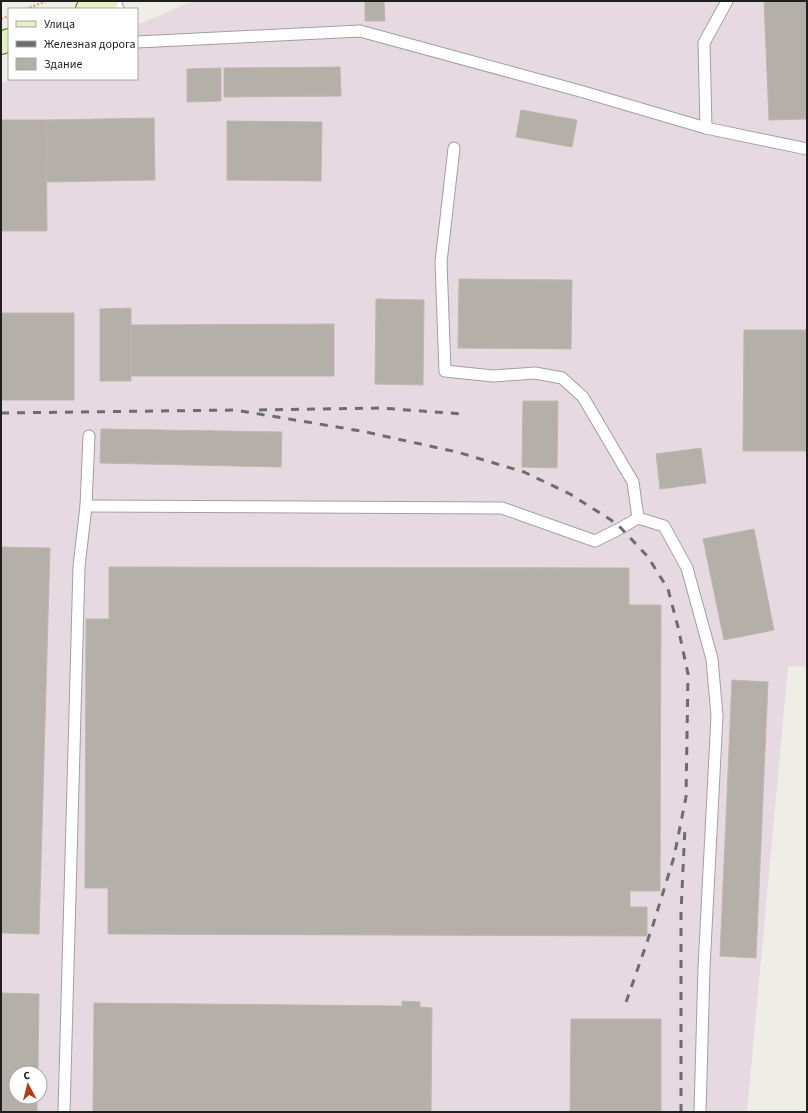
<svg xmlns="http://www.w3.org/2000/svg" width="808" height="1113" viewBox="0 0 808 1113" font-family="'Source Sans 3',sans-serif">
	<rect width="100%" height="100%" fill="#efeee6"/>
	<path fill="#e7d9e1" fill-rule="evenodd" d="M193 1H807V666L788 667 747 1112H1V84L12 79H137V25ZM16 1073H40V1097H16Z"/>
	<g fill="#b4b0a9" stroke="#beb8aa">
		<path d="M365 1H384L385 21H365Z"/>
		<path d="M764 1H807V119L769 120Z"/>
		<path d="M340 67 341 96 224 97V68Z"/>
		<path d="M221 68V101L187 102V69Z"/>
		<path d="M521 110 577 120 572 147 516 137Z"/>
		<path d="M154 118 155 180 46 182V120Z"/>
		<path d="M1 120H46L47 231H1Z"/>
		<path d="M227 121 322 122 321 181 227 180Z"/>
		<path d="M459 279 572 280 571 349 458 348Z"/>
		<path d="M376 299 424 300 423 385 375 384Z"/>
		<path d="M131 308V381H100V309Z"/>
		<rect x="1" y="313" width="73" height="87"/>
		<path d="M334 324V376H131V325Z"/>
		<path d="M744 330H807V451H743Z"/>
		<path d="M523 401H558L557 468 522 467Z"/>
		<path d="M101 429 282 432 281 467 100 463Z"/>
		<path d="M701 448 706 483 660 489 656 454Z"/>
		<path d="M754 529 774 630 724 640 703 539Z"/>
		<path d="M1 547 50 548 39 934 1 933Z"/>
		<path d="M109 567 629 568V605H661L660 891H630V907H647V936L108 934V888H85L86 619H109Z"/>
		<path d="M732 680 768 682 756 958 720 956Z"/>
		<path d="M1 993 39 994 38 1073H16V1097H37V1112H1Z"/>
		<path d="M402 1001 420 1002V1007L432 1008 431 1112H93L94 1003 402 1006Z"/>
		<path d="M571 1019H661V1112H570Z"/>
	</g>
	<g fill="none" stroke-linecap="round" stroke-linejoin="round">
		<defs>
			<g id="lane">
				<path d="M115 1 118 9"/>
				<path d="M137 42 360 31 580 91 706 128 807 149"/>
				<path d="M706 128 704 43 727 1"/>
				<path d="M454 148 441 262 445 371 493 376 535 373 562 378 583 397 633 482 638 518"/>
				<path d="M86 506 502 508 595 541 621 528 638 518 664 526 687 568 712 659 717 716 704 968 700 1112"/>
				<path d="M64 1112 79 567 86 506 89 436"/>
			</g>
			<g id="secondary">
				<path d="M87 9 107 1"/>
				<path d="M1 43 9 40"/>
			</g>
		</defs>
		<use href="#lane" stroke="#a0a0a0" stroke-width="13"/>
		<use href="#secondary" stroke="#4c6a12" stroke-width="24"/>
		<g stroke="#e9a17c" stroke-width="2.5" stroke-dasharray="2 2" stroke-linecap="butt">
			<path d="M26 9 46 1"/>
			<path d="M1 19 9 16"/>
		</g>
		<use href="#lane" stroke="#fff" stroke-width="11"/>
		<use href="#secondary" stroke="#e4f2c1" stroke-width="22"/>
		<g stroke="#6d6d6d" stroke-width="3" stroke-dasharray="8 8" stroke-linecap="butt">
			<path d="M259 410 380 408 463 414"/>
			<path d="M1 413 235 410 361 431 457 452 524 472 570 494 611 520 621 528 648 557 668 589 678 627 688 674 686 797 674 857 653 925 624 1008"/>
			<path d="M681 1112V912L685 827"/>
		</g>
	</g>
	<rect width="808" height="1113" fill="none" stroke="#1f1f1f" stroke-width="4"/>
	<rect x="8" y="8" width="130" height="72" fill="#ffffff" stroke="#a5a5a5"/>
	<rect x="16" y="21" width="20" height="6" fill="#e4f2c1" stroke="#a5a5a5"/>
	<text x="44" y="28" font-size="12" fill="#1f1f1f">Улица</text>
	<rect x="16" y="41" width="20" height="6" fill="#6d6d6d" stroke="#a5a5a5"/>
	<text x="44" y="48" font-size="12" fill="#1f1f1f">Железная дорога</text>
	<rect x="16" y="58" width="20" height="12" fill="#b4b0a9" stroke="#a5a5a5"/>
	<text x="44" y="68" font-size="12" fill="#1f1f1f">Здание</text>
	<g transform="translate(28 1085) rotate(353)"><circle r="19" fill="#ffffff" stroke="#a5a5a5"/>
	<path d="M0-3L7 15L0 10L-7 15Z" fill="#b63c18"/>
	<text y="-6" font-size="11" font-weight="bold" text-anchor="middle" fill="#1f1f1f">С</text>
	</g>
</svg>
